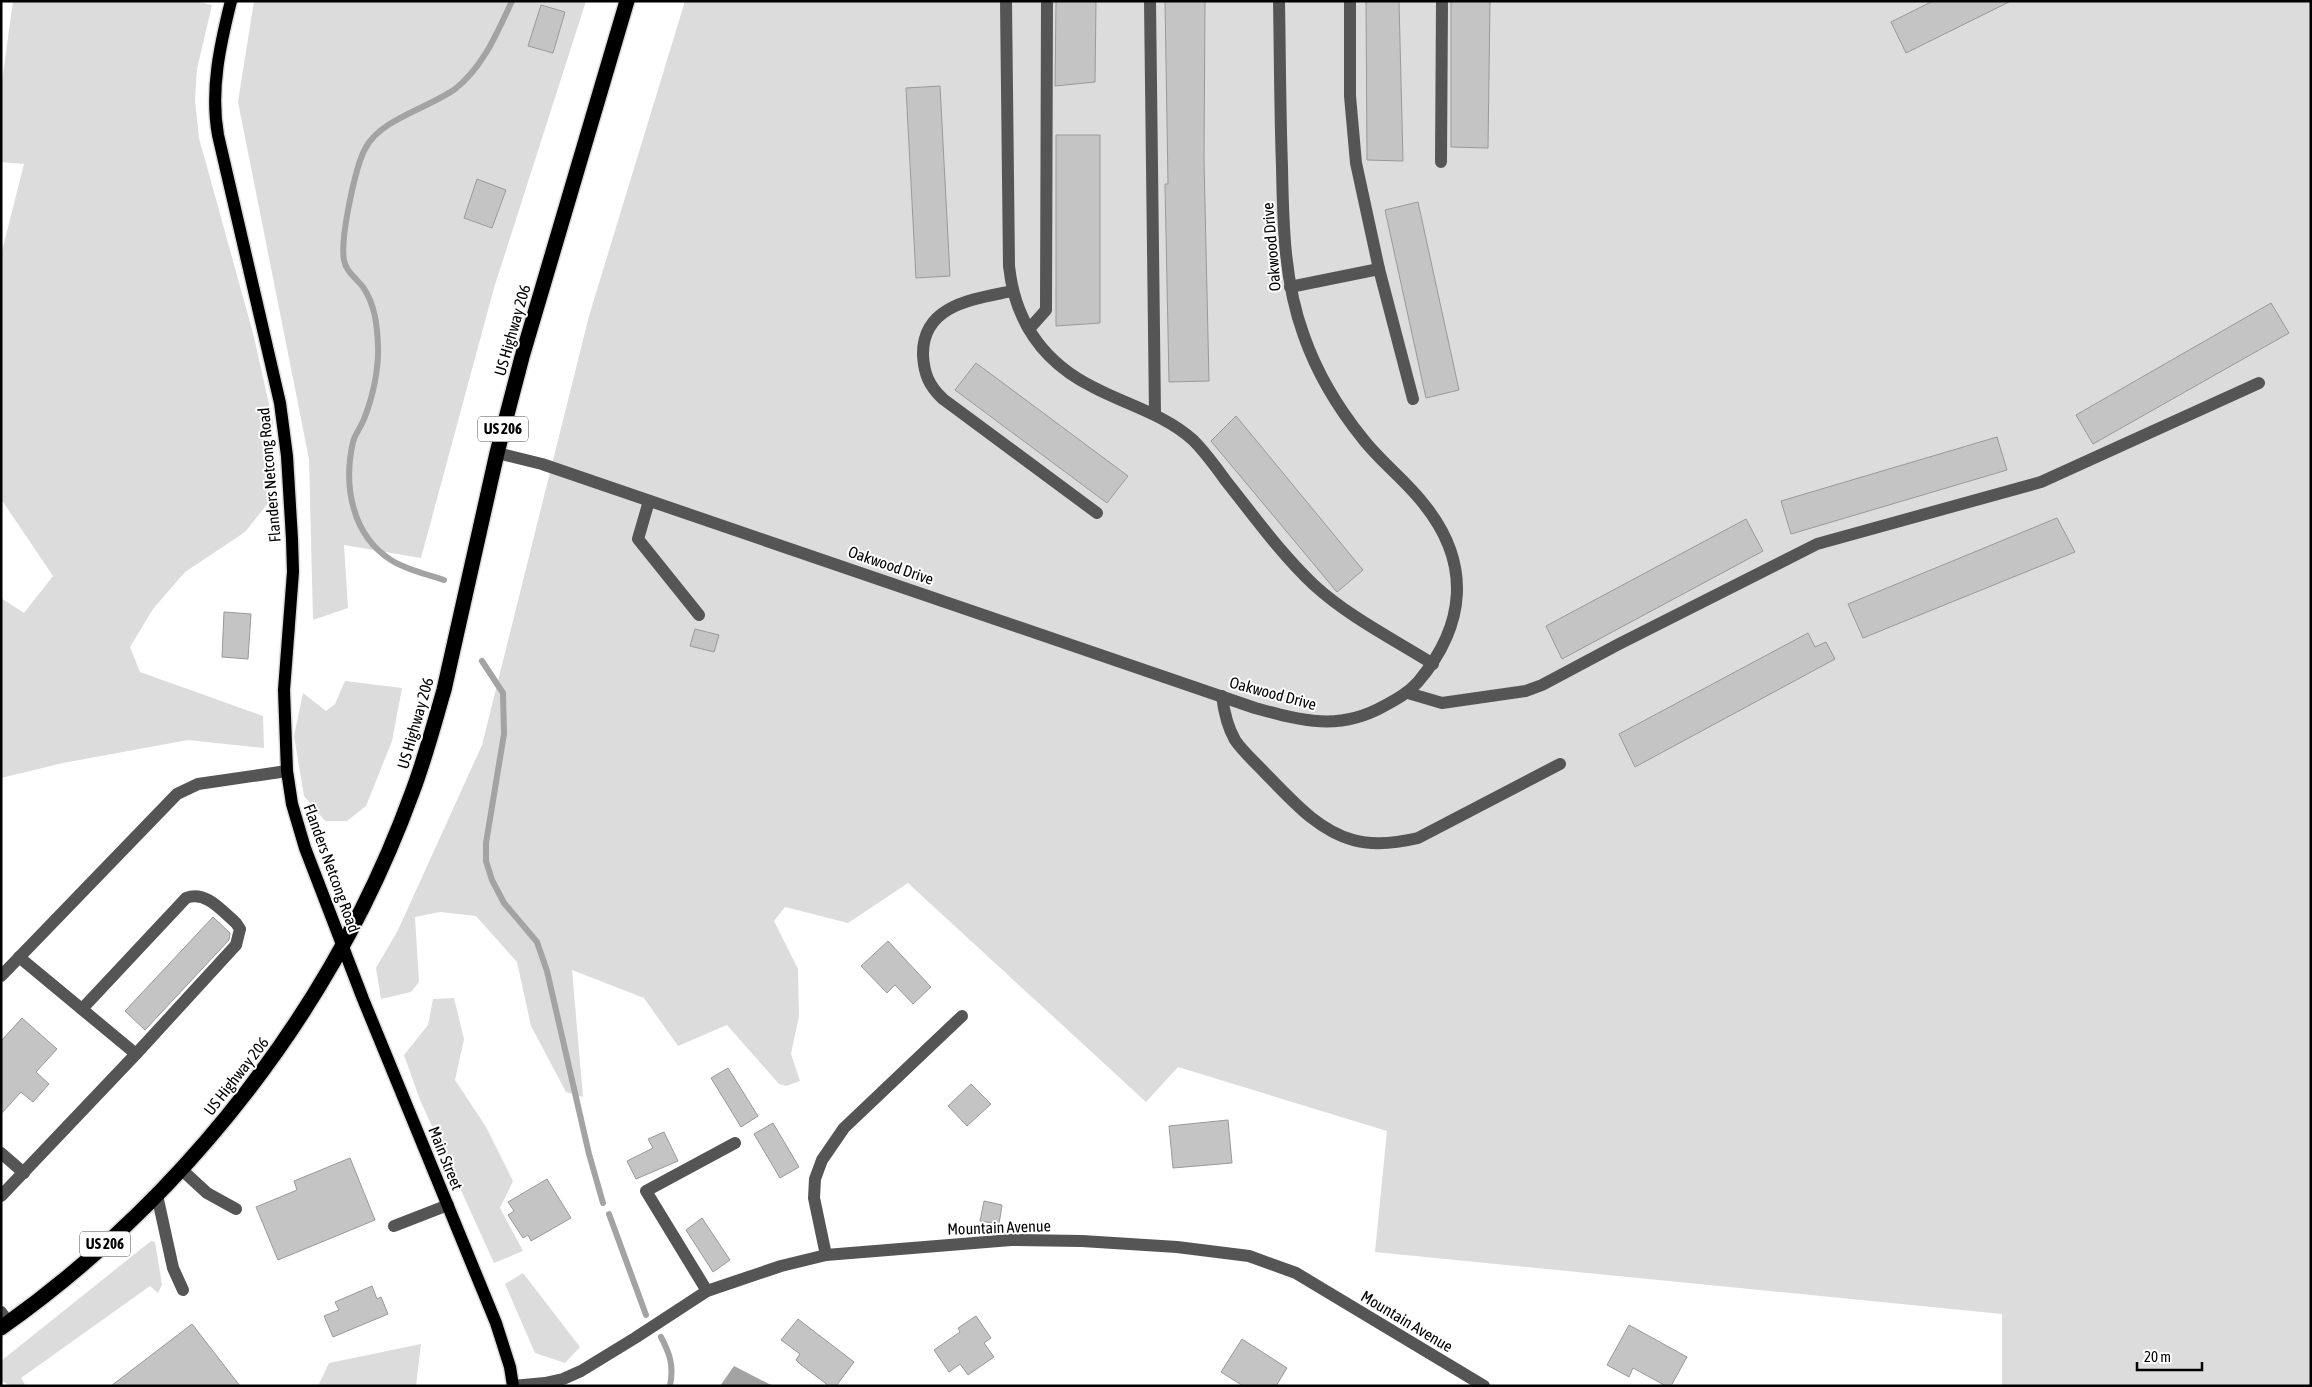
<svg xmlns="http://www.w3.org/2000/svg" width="2312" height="1387" viewBox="0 0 2312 1387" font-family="'Asap Condensed',sans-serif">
	<rect width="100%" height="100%" fill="#fff"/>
	<g fill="#dcdcdc">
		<path d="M13 1H195L212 5 197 69 195 100 199 138 254 337 273 422V497L245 532 185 572 153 609 130 647 140 672 263 716 264 748 188 740 63 763 1 778V598L24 613 53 576 1 499V255L24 164 1 162V89Z"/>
		<path d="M254 1H586L494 288 421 558 344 545 348 608 313 620 309 459 238 102Z"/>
		<path d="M685 1H2311V1386H2002V1314L1375 1252 1387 1131 1178 1067 1146 1102 908 883 848 923 785 907 774 921 798 969 799 1016 791 1054 800 1081 786 1086 779 1084 727 1025 678 1046 644 998 572 970 583 1097 566 1092 531 1026 517 962 476 916 440 912 415 917 419 982 411 992 381 999 376 968 398 930 482 745 589 316Z"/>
		<path d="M345 681 402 688 392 741 366 806 347 821H325L304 796 294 736 303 693 326 711 335 704Z"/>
		<path d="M454 998 464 1039 455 1080 486 1127 513 1181 500 1208 523 1251 494 1263 420 1100 404 1055 428 1025 433 999Z"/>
		<path d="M151 1241 155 1242 162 1285 158 1293 150 1286 21 1378 26 1386H12L1 1381V1361Z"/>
		<path d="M523 1273 580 1347 565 1363 535 1353 505 1284Z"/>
		<path d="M421 1344 416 1386H318L329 1363Z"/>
	</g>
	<path fill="#a3a3a3" d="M734 1366 773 1386H720Z"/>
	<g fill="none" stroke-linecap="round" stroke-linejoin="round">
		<g stroke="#a3a3a3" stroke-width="6">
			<path d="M444 580C427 574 406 570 391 560 352 535 343 486 353 442 355 434 361 427 364 419 373 397 379 368 378 345 377 324 375 305 363 287 356 278 346 272 344 260 340 239 355 168 365 149 380 119 429 108 455 89 483 67 497 33 512 1"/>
			<path d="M482 661 503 693 504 734 486 843V861L492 880 504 903 537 942 547 971 589 1154 603 1203"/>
			<path d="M609 1214 646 1315"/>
			<path d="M661 1337C670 1354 674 1366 670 1386"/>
		</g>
	</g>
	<g fill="#c4c4c4" stroke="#999">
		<path d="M1056 1H1096L1095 82 1055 86Z"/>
		<path d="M1165 1H1205L1204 160 1209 381 1169 382 1165 184H1168Z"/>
		<path d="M1366 1H1399L1403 161 1367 160Z"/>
		<path d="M1451 1H1490L1488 148 1451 147Z"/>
		<path d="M1933 1H2011L1906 53 1891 22Z"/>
		<path d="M541 5 565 12 553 53 528 46Z"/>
		<path d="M940 86 950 276 916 278 906 88Z"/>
		<path d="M1056 135H1100V323L1056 326Z"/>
		<path d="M477 179 506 190 492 228 464 218Z"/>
		<path d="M1418 202 1459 390 1426 398 1385 210Z"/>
		<path d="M2271 303 2289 333 2093 444 2076 415Z"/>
		<path d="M976 363 1128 476 1107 503 955 390Z"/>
		<path d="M1236 416 1363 570 1337 592 1211 441Z"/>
		<path d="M1997 437 2007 470 1791 534 1781 501Z"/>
		<path d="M2057 518 2075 552 1863 638 1848 604Z"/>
		<path d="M1746 519 1763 551 1562 659 1546 626Z"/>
		<path d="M224 612 251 614 248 659 222 657Z"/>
		<path d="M695 629 719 635 714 652 690 646Z"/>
		<path d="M1808 633 1815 647 1826 642 1835 659 1635 767 1619 734Z"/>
		<path d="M213 917 230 933 229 940 145 1030 125 1011Z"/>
		<path d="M888 941 931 987 913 1004 895 985 887 993 861 966Z"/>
		<path d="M22 1018 57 1049 36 1072 49 1084 33 1102 21 1092 1 1114V1041Z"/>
		<path d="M728 1068 758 1116 741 1127 711 1078Z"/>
		<path d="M971 1084 991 1104 967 1126 948 1106Z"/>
		<path d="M1228 1120 1232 1163 1173 1168 1169 1126Z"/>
		<path d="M773 1123 799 1167 780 1178 754 1134Z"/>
		<path d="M664 1132 678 1161 636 1179 627 1161 653 1148 648 1139Z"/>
		<path d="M350 1158 375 1220 278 1260 256 1207 297 1190 294 1181Z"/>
		<path d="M547 1179 571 1218 531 1241 528 1235 523 1238 508 1215 514 1211 508 1202Z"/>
		<path d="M984 1201 1002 1205 999 1224 980 1221Z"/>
		<path d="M702 1218 730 1260 713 1272 686 1230Z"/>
		<path d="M372 1286 377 1299 381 1297 388 1314 333 1337 324 1316 339 1310 335 1302Z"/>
		<path d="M976 1316 991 1338 984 1343 994 1357 968 1375 960 1364 949 1372 934 1350 960 1332 958 1328Z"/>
		<path d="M798 1319 854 1362 836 1386H829L800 1364 796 1360 800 1354 781 1340Z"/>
		<path d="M192 1324 240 1386H111Z"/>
		<path d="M1629 1325 1687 1357 1671 1386H1666L1633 1368 1629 1377 1607 1365Z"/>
		<path d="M1242 1339 1287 1368 1276 1386H1243L1221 1372Z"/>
	</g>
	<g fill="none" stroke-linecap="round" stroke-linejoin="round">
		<defs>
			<path id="major" d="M231 1C220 45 210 90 218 135L280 403 287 456 292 539 293 572 284 690 287 771 292 804 305 848 363 999 496 1323 510 1367 513 1386"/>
			<path id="highway" d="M1 1328C187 1196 334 1007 412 793 425 759 434 724 444 690L497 453 522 357 627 1"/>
		</defs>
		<use href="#major" stroke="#dbdbdb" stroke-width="15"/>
		<use href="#highway" stroke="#dbdbdb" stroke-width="18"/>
		<g stroke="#555" stroke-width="12">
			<path d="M1006 1 1009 266C1015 322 1043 362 1093 387 1127 405 1164 414 1193 440 1205 452 1216 467 1226 481 1254 516 1281 554 1314 585 1349 617 1393 639 1433 664"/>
			<path d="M1150 1 1155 414"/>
			<path d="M1350 1V96L1356 163 1379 269 1413 399"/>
			<path d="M1441 162 1442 1"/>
			<path d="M1290 287 1379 269"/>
			<path d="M1012 291C975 299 922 304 923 355 924 374 929 386 943 399L1097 513"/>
			<path d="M1029 329 1046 310 1047 1"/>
			<path d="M497 453 542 464 1255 708C1302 721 1340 731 1384 706 1397 699 1408 693 1418 682 1466 625 1472 563 1423 503 1405 480 1381 462 1363 439 1338 408 1317 373 1304 336 1284 282 1283 224 1282 167 1280 112 1280 57 1279 1"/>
			<path d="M649 501 638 539 699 615"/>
			<path d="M1408 693 1442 703 1526 691 1542 685 1619 644 1817 544 2041 482 2259 383"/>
			<path d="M1222 696C1224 712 1227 726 1235 740 1243 752 1256 763 1266 774 1292 800 1317 830 1353 840 1374 846 1397 843 1418 838L1560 764"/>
			<path d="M19 957 136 1054"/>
			<path d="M1 976 177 794 198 784 287 771"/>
			<path d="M1 1153 24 1173"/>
			<path d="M182 1170 207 1193 236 1209"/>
			<path d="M157 1195 173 1268 183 1290"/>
			<path d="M1 1196 136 1054 236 945 240 929 236 923C222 911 206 890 186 898L82 1009"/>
			<path d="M394 1226 448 1205"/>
			<path d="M826 1255 814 1198 815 1179 822 1160 844 1128 962 1016"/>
			<path d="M707 1291 646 1191 735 1143"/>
			<path d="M1 1312 9 1323"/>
			<path d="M513 1386 545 1383 563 1379 581 1371 635 1338 707 1291 781 1266 826 1255 1011 1240 1082 1241 1177 1247 1249 1256 1296 1273 1484 1386"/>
		</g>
		<use href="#major" stroke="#000" stroke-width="12"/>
		<use href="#highway" stroke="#000" stroke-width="15"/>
	</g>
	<g text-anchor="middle" stroke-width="4" stroke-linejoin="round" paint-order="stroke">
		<g fill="#fff" stroke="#4c4c4c" stroke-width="1">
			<rect x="478" y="416.5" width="50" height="25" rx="4"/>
			<rect x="80" y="1231.5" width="50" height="25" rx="4"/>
		</g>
		<g font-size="15" font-weight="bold" fill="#000">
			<text x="503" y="434">US 206</text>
			<text x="105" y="1249">US 206</text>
		</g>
		<g font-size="16" fill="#000" stroke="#fff">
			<text transform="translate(1271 247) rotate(-95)" y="6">Oakwood Drive</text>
			<text transform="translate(512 330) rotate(-74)" y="6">US Highway 206</text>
			<text transform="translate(269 475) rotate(-95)" y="6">Flanders Netcong Road</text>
			<text transform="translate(891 565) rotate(19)" y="6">Oakwood Drive</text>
			<text transform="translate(1273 693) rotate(15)" y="6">Oakwood Drive</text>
			<text transform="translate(415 723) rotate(-74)" y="6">US Highway 206</text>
			<text transform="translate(332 868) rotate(70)" y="6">Flanders Netcong Road</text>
			<text transform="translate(236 1076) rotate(-52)" y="6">US Highway 206</text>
			<text transform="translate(446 1158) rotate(68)" y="6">Main Street</text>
			<text transform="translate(999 1227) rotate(-2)" y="6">Mountain Avenue</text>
			<text transform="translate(1407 1321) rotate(31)" y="6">Mountain Avenue</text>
		</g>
	</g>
	<rect width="2312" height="1387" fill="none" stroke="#000000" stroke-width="5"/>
	<path d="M2137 1362v8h65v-8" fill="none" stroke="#000000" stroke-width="2.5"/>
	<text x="2144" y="1362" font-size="15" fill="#000000" stroke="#ffffff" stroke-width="4" paint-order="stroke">20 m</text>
</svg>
